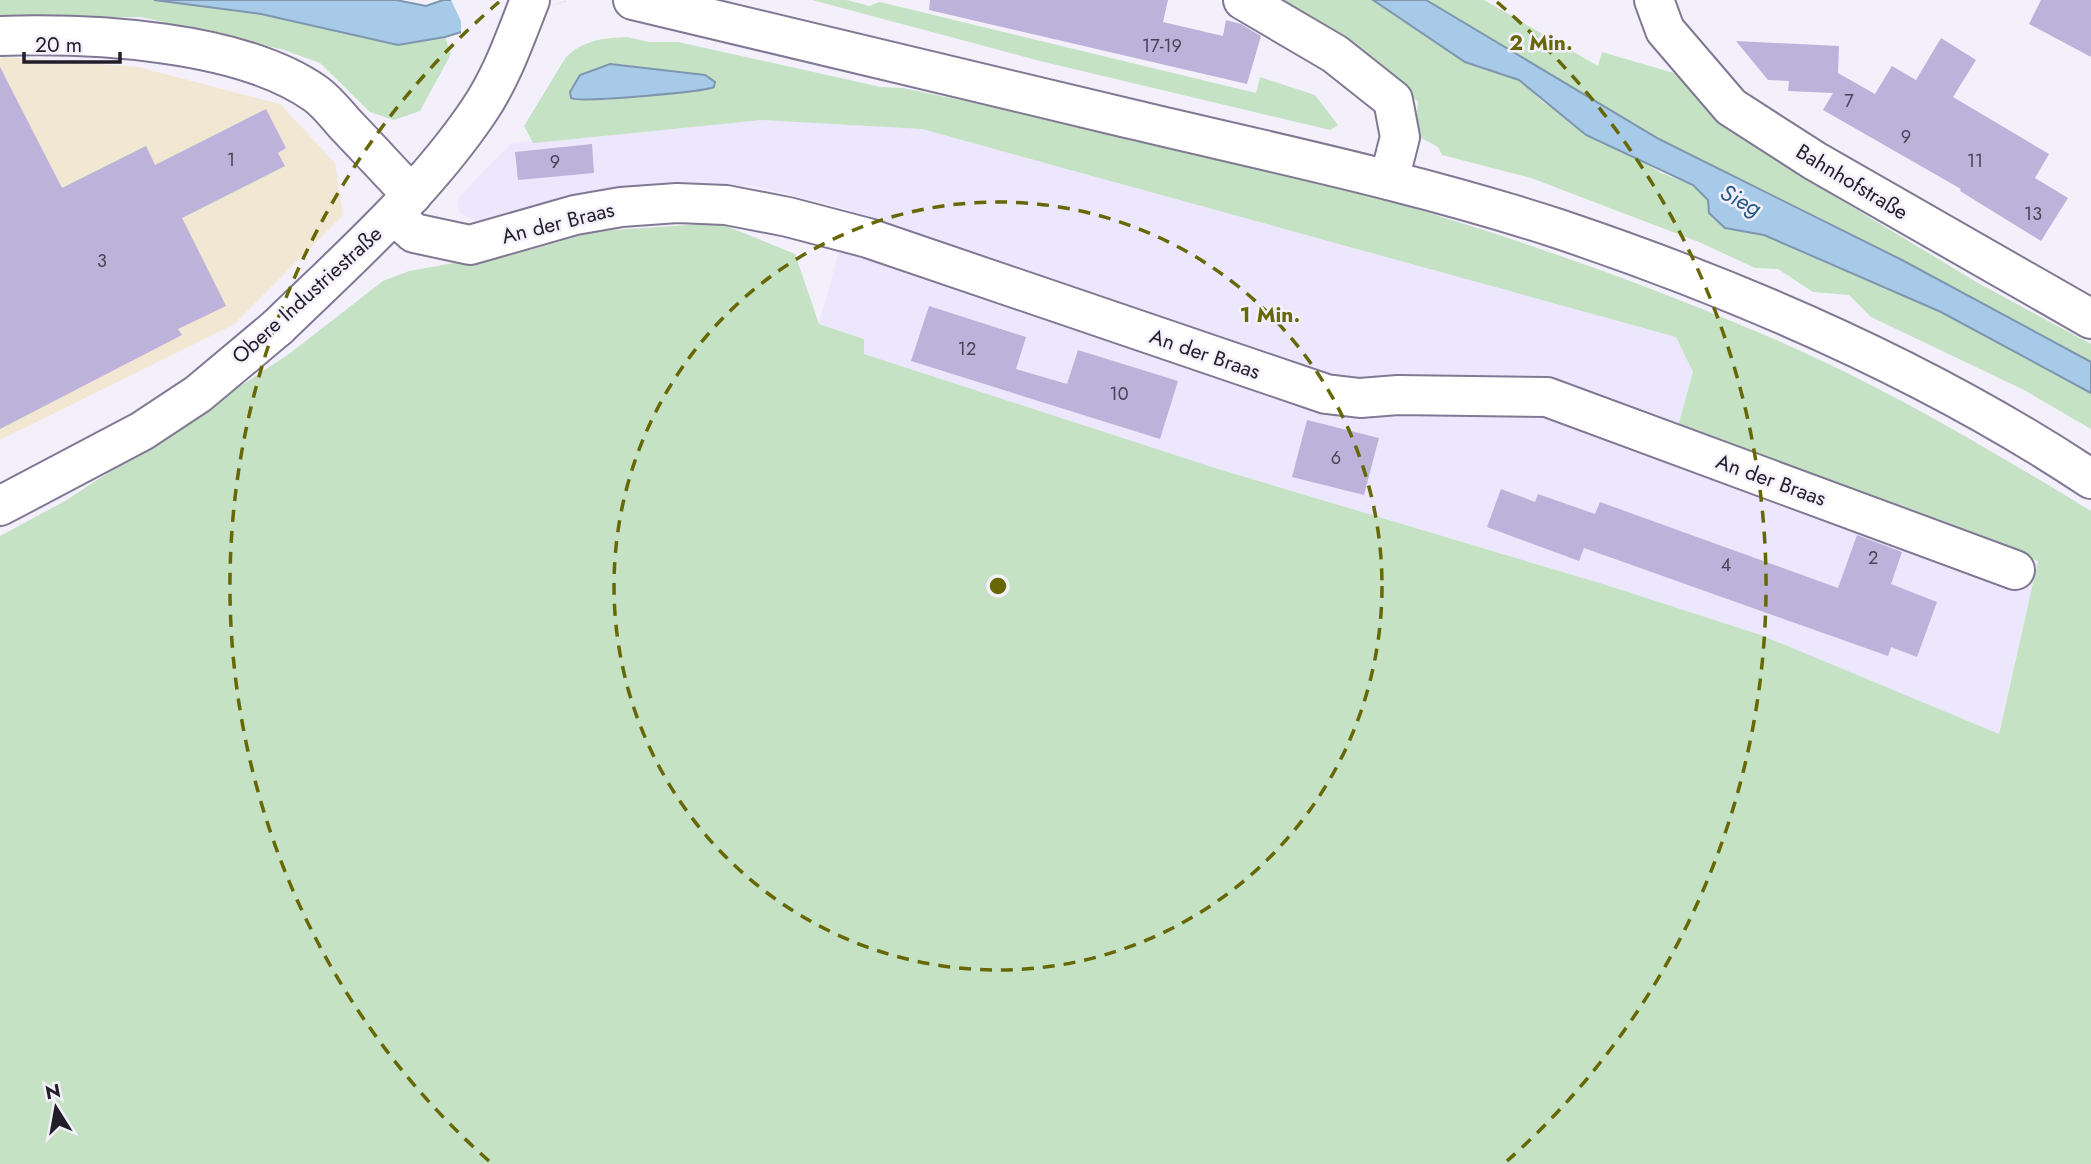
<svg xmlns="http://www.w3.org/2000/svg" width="2091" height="1164" viewBox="0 0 2091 1164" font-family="Jost,sans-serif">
	<rect width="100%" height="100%" fill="#f3f0fc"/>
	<path fill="#ece7fd" d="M762 120 922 129 1677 337 1693 372 1678 426 2038 561 1998 734 1761 635 1603 584 1215 468 864 354V339L819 324 850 210 754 186 673 184 602 190 535 205 492 219 472 220 460 213 457 204 459 197 511 143Z"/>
	<path fill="#f2e7d3" d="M4 57 138 67 280 104 335 163 343 215 233 325 0 440V59Z"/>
	<g fill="#c5e2c5">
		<path d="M0 0H154L261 14 398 45 445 37 451 54 420 111 394 120 370 112 320 63 284 50 141 17 0 18Z"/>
		<path d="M812 0H847L869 6 880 2 1256 93 1260 77 1315 95 1338 125 1330 130 1040 61Z"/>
		<path d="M1266 0H1373L1465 62 1519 80 1544 103 1661 173 1693 185 1708 200 1725 228 1764 235 1941 312 2091 393V429L2024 390 1871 317 1849 295 1813 292 1778 269 1755 268 1699 242 1531 178 1442 155 1438 147 1414 134 1418 102 1390 72Z"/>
		<path d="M1426 0H1484L1598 66 1602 52 1684 76 1709 106 1796 173 1978 283 2091 344V362L1902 260 1659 139Z"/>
		<path d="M627 37 649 42H678L881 87 903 88C1058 121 1216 151 1369 195 1497 232 1625 276 1748 328 1868 377 1981 444 2091 511V1164H0V536L65 501 289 354 383 281 409 271 533 249 596 231 719 223 795 254 819 324 864 339V354L1215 468 1603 584 1761 635 1999 734 2038 561 1678 426 1693 372 1676 337 922 129 762 120 533 143 524 126 566 57C584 40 603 38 627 37Z"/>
	</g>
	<g fill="#a7cae8" stroke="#7f96af" stroke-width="2">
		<path d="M154 0H396L426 6 443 0H566L445 37 398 45 261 14Z"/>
		<path d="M1373 0H1426L1659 139 1902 260 2091 362V393L1941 312 1764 235 1725 228 1709 213 1708 200 1693 185 1586 135 1519 80 1465 62Z"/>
		<path d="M610 64 705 75 715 82 714 87C704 92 578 103 571 98L570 92 580 75Z"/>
	</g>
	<path fill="#f3f0fc" d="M451 0H569L461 36V21Z"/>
	<g fill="#bdb3da">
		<path d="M930 0H1168L1163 22 1223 36 1226 20 1241 24 1261 36 1247 84 929 10Z"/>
		<path d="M2041 0H2091V57L2029 24Z"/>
		<path d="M1941 38 1976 60 1953 97 2049 154 2035 178 2068 198 2041 241 1960 191 1961 189 1823 110 1833 93 1788 91 1789 81 1768 80 1736 41 1839 46 1838 73 1875 94 1892 66 1916 80Z"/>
		<path d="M0 67 62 188 146 146 155 165 266 109 286 148 278 153 285 166 182 218 226 306 178 329 182 335 0 429Z"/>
		<path d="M592 144 594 173 518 180 515 152Z"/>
		<path d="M929 306 1026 337 1016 369 1067 384 1078 350 1178 381 1160 439 911 361Z"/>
		<path d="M1307 420 1379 438 1364 495 1292 477Z"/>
		<path d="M1501 489 1535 502 1538 494 1595 514 1600 502 1838 588 1857 535 1902 552 1891 584 1937 602 1917 657 1891 647 1888 656 1584 548 1579 561 1487 527Z"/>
	</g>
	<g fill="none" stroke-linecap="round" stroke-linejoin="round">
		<defs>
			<g id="minor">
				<path d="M1243 0 1335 54 1393 100 1400 137 1389 180"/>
				<path d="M1654 0 1665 30 1731 107 1815 161 2091 319"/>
				<path d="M0 36C92 33 240 40 316 94 327 102 337 115 346 125 368 148 390 172 412 195"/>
				<path d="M394 215 414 233 470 245 575 215 621 207 677 203 726 205 788 217 868 238 1326 394 1360 398 1398 395 1547 397 2015 570"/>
				<path d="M0 506 142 431 198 394 278 327"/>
			</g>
			<path id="tertiary" d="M278 327C348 259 423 193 478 112 502 77 515 38 530 0"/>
			<path id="secondary" d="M633 0C799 41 965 80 1131 119 1274 153 1419 183 1559 229 1743 291 1929 371 2091 479"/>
		</defs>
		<use href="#minor" stroke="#817994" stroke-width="42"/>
		<use href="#tertiary" stroke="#817994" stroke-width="42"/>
		<use href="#secondary" stroke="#817994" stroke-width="42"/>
		<use href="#minor" stroke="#fff" stroke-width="38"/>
		<use href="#tertiary" stroke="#fff" stroke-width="38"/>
		<use href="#secondary" stroke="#fff" stroke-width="38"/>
	</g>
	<g fill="none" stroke="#676805" stroke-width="3.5" stroke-dasharray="12 9">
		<circle cx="998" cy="586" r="384"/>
		<path d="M489 1161A768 768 0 0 1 499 2M1497 2A768 768 0 0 1 1507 1161"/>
	</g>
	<g text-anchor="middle" stroke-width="5" stroke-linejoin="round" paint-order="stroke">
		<g font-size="18" fill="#484355">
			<text x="1162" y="52">17-19</text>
			<text x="1849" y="107">7</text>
			<text x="1906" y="143">9</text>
			<text x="231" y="166">1</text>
			<text x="1975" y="167">11</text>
			<text x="555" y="168">9</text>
			<text x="2033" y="220">13</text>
			<text x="102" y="267">3</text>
			<text x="967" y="355">12</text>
			<text x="1119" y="400">10</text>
			<text x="1336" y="464">6</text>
			<text x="1873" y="564">2</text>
			<text x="1726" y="571">4</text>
		</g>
		<g font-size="21" fill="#211e29" stroke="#f3f0fc">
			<text transform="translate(1852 182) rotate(31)" y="7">Bahnhofstraße</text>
			<text transform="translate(558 223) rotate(-14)" y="7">An der Braas</text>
			<text transform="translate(307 295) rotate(-42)" y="7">Obere Industriestraße</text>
			<text transform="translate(1205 354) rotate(19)" y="7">An der Braas</text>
			<text transform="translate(1771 480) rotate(20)" y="7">An der Braas</text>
		</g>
		<g font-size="23" font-style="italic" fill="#285b84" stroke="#f3f0fc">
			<text transform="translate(1741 200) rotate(28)" y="8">Sieg</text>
		</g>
	</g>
	<circle cx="998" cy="586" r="10" fill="#676805" stroke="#f3f0fc" stroke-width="3.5"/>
	<g font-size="21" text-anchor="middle" font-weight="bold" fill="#676805" stroke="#f3f0fc" stroke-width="5" stroke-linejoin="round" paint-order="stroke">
		<text x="1541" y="50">2 Min.</text>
		<text x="1270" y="322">1 Min.</text>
	</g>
	<g transform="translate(56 1108) rotate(349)" stroke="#f3f0fc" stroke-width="5" paint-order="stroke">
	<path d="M0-5L12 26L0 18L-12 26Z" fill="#211e29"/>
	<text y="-10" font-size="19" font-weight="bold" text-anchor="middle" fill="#211e29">N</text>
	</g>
	<path d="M24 52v10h96v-10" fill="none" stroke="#211e29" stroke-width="3.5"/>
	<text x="35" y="52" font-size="21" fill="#211e29" stroke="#f3f0fc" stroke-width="5" paint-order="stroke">20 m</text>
</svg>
